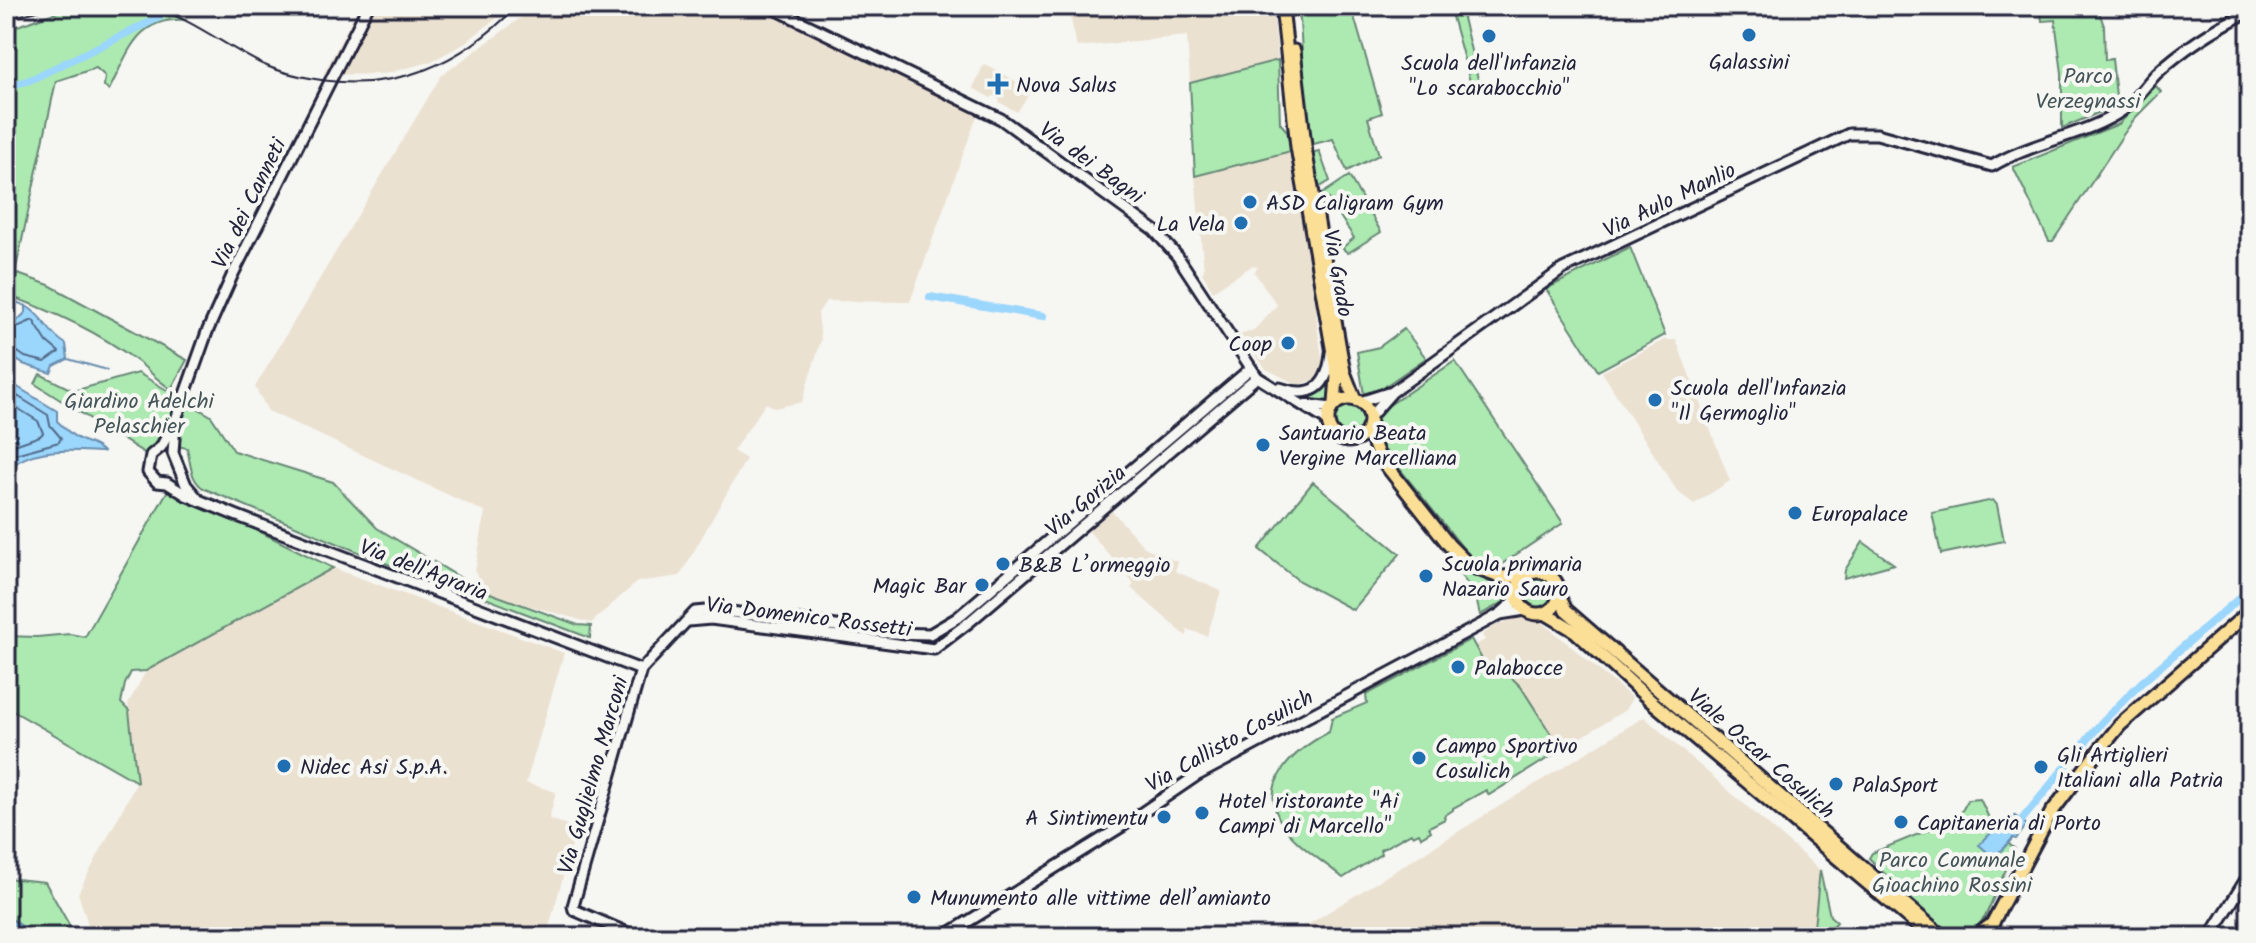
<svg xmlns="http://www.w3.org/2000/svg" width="2256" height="943" viewBox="0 0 2256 943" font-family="Kalam,sans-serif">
	<rect width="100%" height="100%" fill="#f6f6f2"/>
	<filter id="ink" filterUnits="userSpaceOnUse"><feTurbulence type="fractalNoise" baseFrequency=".0125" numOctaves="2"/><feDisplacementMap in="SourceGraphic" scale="16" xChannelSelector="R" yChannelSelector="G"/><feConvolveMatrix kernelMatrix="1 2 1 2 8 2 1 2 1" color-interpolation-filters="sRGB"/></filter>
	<g filter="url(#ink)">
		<g fill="#ebe1d1">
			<path d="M359 6H784L824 25 818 40 830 41 978 113 910 302 826 301 818 313 821 340 802 402 775 408 766 403 733 451 746 459 680 576 637 582 591 623 488 594 475 572 485 512 268 411 255 387 441 76 522 17 505 12 462 45 430 62 384 74 323 75Z"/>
			<path d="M1068 6H1273L1278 60 1190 83 1187 36 1077 47Z"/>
			<path d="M984 64 1032 90 1017 112 999 102 1000 100 993 96 991 98 973 88Z"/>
			<path d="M1291 151 1315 283 1317 325 1323 363 1317 379 1298 385 1266 369 1240 335 1254 330 1277 305 1254 272 1258 267 1252 266 1213 291 1202 273 1204 271 1195 176Z"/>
			<path d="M1664 340H1676L1730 481 1694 504 1677 491 1602 372Z"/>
			<path d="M1112 511 1144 547 1178 562 1175 571 1221 591 1207 636 1186 629 1188 633 1186 636 1131 588 1134 584 1088 530Z"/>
			<path d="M333 568 564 653 526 783 556 792 549 819 577 828 546 937H92L78 893 137 782 128 704 146 671Z"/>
			<path d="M1517 618 1541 621 1632 698 1625 710 1561 750 1521 687 1508 674 1484 663 1474 646 1485 640 1482 635 1496 625Z"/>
			<path d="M1644 717 1820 870 1813 937H1288Z"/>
		</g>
		<g fill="#aceab1" stroke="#678676" stroke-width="2">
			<path d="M74 6H149L187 20C136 16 129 52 109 90L104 86 105 76 96 68 56 81 15 273 49 285 187 360 171 389C158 381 149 370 137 361 98 332 51 310 6 295V30Z"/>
			<path d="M1299 6H1351L1382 113 1368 118 1379 155 1347 171 1333 139 1310 145 1300 57 1302 52Z"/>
			<path d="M1449 6H1460L1479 83 1473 92Z"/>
			<path d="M2040 6H2097L2104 26 2105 60 2112 59 2117 105 2062 128V73L2055 20 2042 21Z"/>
			<path d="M1278 60 1280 123 1287 131 1291 151 1195 176 1190 83Z"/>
			<path d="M2156 86 2161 92 2136 117 2123 135 2053 241H2049L2013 167 2119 124Z"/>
			<path d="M1319 151 1330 181 1318 188 1311 153Z"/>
			<path d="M1349 176 1381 232 1348 253 1342 248 1354 238 1329 199 1320 203 1319 196Z"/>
			<path d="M1630 247 1665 335 1598 371 1546 289Z"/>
			<path d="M1404 329 1426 358 1378 391 1364 395 1357 352 1379 347Z"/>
			<path d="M1455 361 1563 523 1496 568 1471 558 1384 449C1375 436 1372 424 1382 410Z"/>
			<path d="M138 373 211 416 234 451 333 482 377 528 469 583 463 595 205 489C190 481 191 464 187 448L160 442 153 451 146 454 35 384 40 374 74 391Z"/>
			<path d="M1325 386 1332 390 1328 401H1316L1315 404 1296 397Z"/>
			<circle cx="1349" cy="419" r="16"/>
			<path d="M1313 482 1400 554 1353 610 1299 581 1259 549Z"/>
			<path d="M168 490 234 519 333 568 146 671 131 672 125 684 121 703 129 711 137 782 6 707V636L37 637 70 634 85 637Z"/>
			<path d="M1993 500 1997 505 2004 541 1941 554 1932 513Z"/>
			<path d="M1863 542 1894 564 1844 578 1845 570Z"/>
			<path d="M1446 557 1462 569 1500 587 1504 592V602L1480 615 1476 598 1470 587Z"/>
			<circle cx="1538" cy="593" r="16"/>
			<path d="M487 592 578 625 591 626 590 638 485 598Z"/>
			<path d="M1471 639 1484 663 1508 674 1521 687 1561 750 1489 795 1486 790 1453 808V810L1444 816 1445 819 1429 827 1431 831 1421 837 1419 833 1413 836 1411 833 1380 850 1381 854 1343 878C1326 863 1294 844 1282 824 1256 782 1295 750 1329 732L1332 718 1367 703 1366 695Z"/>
			<path d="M1980 799 1996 833 2015 849 1985 917 1969 936 1956 937 1930 920 1869 858 1872 853 1958 818 1968 800Z"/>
			<path d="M1820 870 1830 916 1837 922 1823 937H1813Z"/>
			<path d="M6 878 45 882 76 937H38L6 918Z"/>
		</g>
		<g fill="#9bd6fc" stroke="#6b8eaf" stroke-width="2">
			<path d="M26 306C45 317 47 333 66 344L68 359 54 366 51 373 23 364 6 353C6 317 7 333 26 312Z"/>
			<path d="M6 380 57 411V421C64 427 70 435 79 439 88 444 96 444 103 452 76 451 44 447 19 461 14 464 10 471 6 476Z"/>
			<path d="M2015 816 2027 825 2016 839 2013 838 2002 850 1992 856 1979 845 1998 826 2004 830Z"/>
			<path d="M6 918H10L38 937H6Z"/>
		</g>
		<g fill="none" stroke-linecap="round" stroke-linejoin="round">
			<g stroke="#526a88" stroke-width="2">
				<path d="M6 332 33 320 47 342 59 352 45 362 25 357 12 348H6"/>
				<path d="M6 389 48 415 50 425 61 438 59 442 15 454 6 463"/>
				<path d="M6 401 38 421 43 433 40 436 6 448"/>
			</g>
			<g stroke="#6b8eaf" stroke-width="2">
				<path d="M6 298 26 306"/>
				<path d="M68 359 107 370"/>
			</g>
			<g stroke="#9bd6fc" stroke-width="8">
				<path d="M6 87 30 80 160 17"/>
				<path d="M930 297 1043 316"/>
				<path d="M2016 827 2102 722 2141 683 2250 589"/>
			</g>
			<defs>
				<g id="secondary">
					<path d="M368 6 232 276 207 332 175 422 161 447 151 455 148 472 157 482 167 483 186 495 235 515 641 670"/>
					<path d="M769 6 1001 119 1154 230 1178 257 1257 377 1328 421"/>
					<path d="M1280 388C1313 399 1328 387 1331 353"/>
					<path d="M1360 402 1388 393"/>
					<path d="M1307 405 1332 408"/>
					<path d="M1369 418 1392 392 1563 269 1849 134H1877L1992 166C2031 142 2087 135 2123 110 2136 100 2146 84 2157 73 2185 47 2216 28 2250 11"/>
					<path d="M175 424 173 453 186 485 197 498"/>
					<path d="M1500 614 1525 610"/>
					<path d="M688 621 711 619 934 649 968 623 1257 377"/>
					<path d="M637 937 574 910 573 906 641 670 695 612 716 610 889 633 930 634 957 618 1250 369"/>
					<path d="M943 937 1124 825 1196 776 1482 624 1500 614 1518 598"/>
					<path d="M2210 937 2250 873"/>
				</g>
				<g id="primary">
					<path d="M1282 6 1297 147 1337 376 1335 404"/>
					<path d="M1294 51 1306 154 1344 372 1355 400"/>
					<circle cx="1349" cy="420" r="21"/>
					<path d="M1368 428 1378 455 1449 545 1470 566 1500 577 1526 576"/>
					<circle cx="1538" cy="593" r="21"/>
					<path d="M1559 596 1566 610 1943 937"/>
					<path d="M1545 613 1575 631 1651 701 1930 936"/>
					<path d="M1975 937 1993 923"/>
					<path d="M1988 937 1993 922 2051 813 2093 758 2120 725 2250 611"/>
				</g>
			</defs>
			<use href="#secondary" stroke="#22223b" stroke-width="15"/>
			<use href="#primary" stroke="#22223b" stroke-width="17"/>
			<use href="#secondary" stroke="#f6f6f2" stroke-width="9"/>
			<use href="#primary" stroke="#fbdf96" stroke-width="11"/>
			<g stroke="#22223b" stroke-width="2">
				<path d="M149 6C191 18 223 45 262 64 279 72 297 76 315 79 396 93 461 64 517 6"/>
				<path d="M6 19 57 6"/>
			</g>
		</g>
	</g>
	<g fill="#1f6fb2" stroke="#f6f6f2" stroke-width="3">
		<circle cx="1749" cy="35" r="8"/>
		<circle cx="1489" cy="36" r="8"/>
		<path d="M994 72h8v8h8v8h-8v8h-8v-8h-8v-8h8z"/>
		<circle cx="1250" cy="202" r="8"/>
		<circle cx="1241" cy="223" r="8"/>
		<circle cx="1288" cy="343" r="8"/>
		<circle cx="1655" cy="400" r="8"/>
		<circle cx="1263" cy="445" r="8"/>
		<circle cx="1795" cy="513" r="8"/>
		<circle cx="1003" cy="564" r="8"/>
		<circle cx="1426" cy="576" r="8"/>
		<circle cx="982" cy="585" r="8"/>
		<circle cx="1458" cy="667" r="8"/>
		<circle cx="1419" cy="758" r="8"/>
		<circle cx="284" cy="766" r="8"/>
		<circle cx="2041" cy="767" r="8"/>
		<circle cx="1836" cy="784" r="8"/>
		<circle cx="1202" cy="813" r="8"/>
		<circle cx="1164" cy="817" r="8"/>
		<circle cx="1901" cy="822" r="8"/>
		<circle cx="914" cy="897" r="8"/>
	</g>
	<g text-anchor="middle" stroke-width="8" stroke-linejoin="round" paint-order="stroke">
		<g font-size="22" fill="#22223b" stroke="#f6f6f2" text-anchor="start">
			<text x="1749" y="69" text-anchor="middle">Galassini</text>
			<text x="1489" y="70" text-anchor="middle">Scuola dell'Infanzia<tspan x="1489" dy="25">"Lo scarabocchio"</tspan></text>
			<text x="1016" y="92">Nova Salus</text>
			<text x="1266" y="210">ASD Caligram Gym</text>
			<text x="1225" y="231" text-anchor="end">La Vela</text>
			<text x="1272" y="351" text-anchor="end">Coop</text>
			<text x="1671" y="395">Scuola dell'Infanzia<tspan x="1671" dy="25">"Il Germoglio"</tspan></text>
			<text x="1279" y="440">Santuario Beata<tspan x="1279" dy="25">Vergine Marcelliana</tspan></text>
			<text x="1811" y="521">Europalace</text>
			<text x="1442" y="571">Scuola primaria<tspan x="1442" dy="25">Nazario Sauro</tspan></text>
			<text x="1019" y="572">B&amp;B L’ormeggio</text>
			<text x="966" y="593" text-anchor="end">Magic Bar</text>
			<text x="1474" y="675">Palabocce</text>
			<text x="1435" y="753">Campo Sportivo<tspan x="1435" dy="25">Cosulich</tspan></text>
			<text x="2057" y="762">Gli Artiglieri<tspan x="2057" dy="25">Italiani alla Patria</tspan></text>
			<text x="300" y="774">Nidec Asi S.p.A.</text>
			<text x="1852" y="792">PalaSport</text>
			<text x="1218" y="808">Hotel ristorante "Ai<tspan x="1218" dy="25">Campi di Marcello"</tspan></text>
			<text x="1148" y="825" text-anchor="end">A Sintimentu</text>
			<text x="1917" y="830">Capitaneria di Porto</text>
			<text x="930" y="905">Munumento alle vittime dell’amianto</text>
		</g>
		<g font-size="22" fill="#445458" stroke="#f6f6f2">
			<text x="2088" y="83">Parco<tspan x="2088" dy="25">Verzegnassi</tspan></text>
			<text x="139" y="408">Giardino Adelchi<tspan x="139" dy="25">Pelaschier</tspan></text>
			<text x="1952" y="867">Parco Comunale<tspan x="1952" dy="25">Gioachino Rossini</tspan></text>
		</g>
		<g font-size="22" fill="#22223b" stroke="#f6f6f2">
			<text transform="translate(1092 162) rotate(36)" y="8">Via dei Bagni</text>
			<text transform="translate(1669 199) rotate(-26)" y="8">Via Aulo Manlio</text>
			<text transform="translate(248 203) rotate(-64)" y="8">Via dei Canneti</text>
			<text transform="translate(1339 273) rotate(80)" y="8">Via Grado</text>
			<text transform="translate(1085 500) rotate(-40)" y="8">Via Gorizia</text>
			<text transform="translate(424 569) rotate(21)" y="8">Via dell'Agraria</text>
			<text transform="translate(809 616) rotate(7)" y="8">Via Domenico Rossetti</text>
			<text transform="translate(1229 740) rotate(-29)" y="8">Via Callisto Cosulich</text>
			<text transform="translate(1762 753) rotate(41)" y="8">Viale Oscar Cosulich</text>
			<text transform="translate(592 775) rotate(-74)" y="8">Via Guglielmo Marconi</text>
		</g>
	</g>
	<rect width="2256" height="943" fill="none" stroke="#f6f6f2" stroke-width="32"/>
	<rect x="16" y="16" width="2224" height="911" fill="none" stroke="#22223b" stroke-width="3" filter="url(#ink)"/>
</svg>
